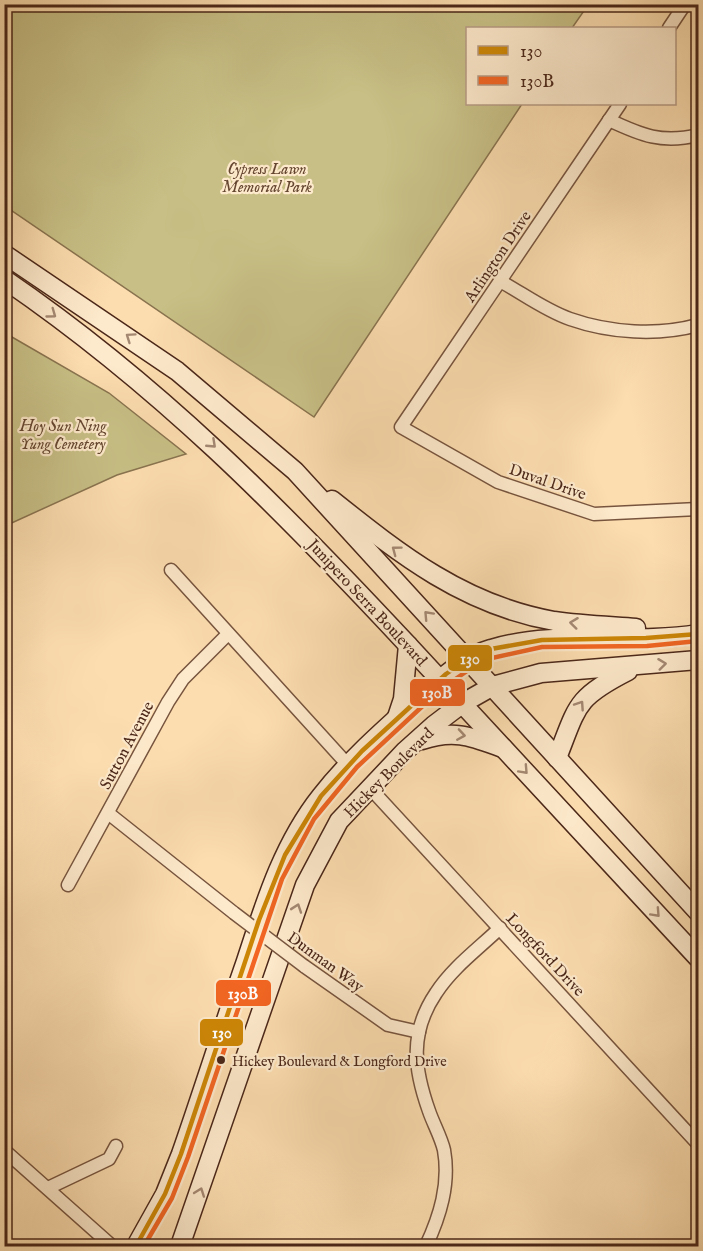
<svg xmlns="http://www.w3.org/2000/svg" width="703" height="1251" viewBox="0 0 703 1251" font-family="'IM FELL English',serif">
	<rect width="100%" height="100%" fill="#fcddaf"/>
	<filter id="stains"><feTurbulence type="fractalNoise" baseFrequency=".00333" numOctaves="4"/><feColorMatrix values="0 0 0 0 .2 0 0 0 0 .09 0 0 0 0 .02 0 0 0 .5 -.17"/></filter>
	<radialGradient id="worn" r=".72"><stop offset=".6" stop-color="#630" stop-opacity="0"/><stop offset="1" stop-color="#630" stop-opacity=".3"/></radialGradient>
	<g fill="#c7bf85" stroke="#89734f" stroke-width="1.5">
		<path d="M5 4H588V5L572 28H468V104H522L314 417 5 206Z"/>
		<path d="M5 333 109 393 186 454 117 475 5 526Z"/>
	</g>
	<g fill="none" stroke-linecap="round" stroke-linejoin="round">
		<defs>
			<g id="street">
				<path d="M669 28 685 4"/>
				<path d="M620 104 401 427 498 482 594 514 698 509"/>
				<path d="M609 120C641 135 662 144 698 135"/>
				<path d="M500 281C522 293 546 311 570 319 610 333 658 336 698 325"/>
				<path d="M171 570 348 765"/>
				<path d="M370 788 698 1144"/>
				<path d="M108 813 234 913"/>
				<path d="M68 885 168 702 183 679 228 634"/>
				<path d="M304 966 388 1025 419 1032"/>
				<path d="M4 1150 112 1246"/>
				<path d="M48 1188 109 1159 116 1146"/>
				<path d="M426 1246C440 1216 450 1184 444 1150 441 1137 433 1123 429 1111 414 1069 409 1033 436 993 452 968 478 949 500 928"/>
			</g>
			<g id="secondary">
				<path d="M4 254 177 371 295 471 698 912"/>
				<path d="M4 279C159 385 279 507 406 643 504 748 601 853 698 958"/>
				<path d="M332 500C401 555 464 605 554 621 581 625 609 626 636 628"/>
				<path d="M397 717 403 699 408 645"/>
				<path d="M422 740C455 729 472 737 503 748"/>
				<path d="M557 758C578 705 575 698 628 671"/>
				<path d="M136 1246 165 1194 181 1154C203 1091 223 1027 245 964 264 906 282 845 321 796 346 764 377 736 407 709 430 688 461 657 491 649 557 629 630 645 698 634"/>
				<path d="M180 1246 305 885 339 821 405 751 434 725 463 703 493 686 541 673 698 660"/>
			</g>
		</defs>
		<use href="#street" stroke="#77543e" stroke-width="15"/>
		<use href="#secondary" stroke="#4b2719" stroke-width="21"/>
		<use href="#street" stroke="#fde9cb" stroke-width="12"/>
		<use href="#secondary" stroke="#fde9cb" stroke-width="18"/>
		<defs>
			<path id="street-bridge" d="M234 913 304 966"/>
		</defs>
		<use href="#street-bridge" stroke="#77543e" stroke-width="15" stroke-linecap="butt"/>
		<use href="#street-bridge" stroke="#fde9cb" stroke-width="12"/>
		<defs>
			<path id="bus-1" d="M136 1246 165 1194 181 1154 259 920 285 855 321 796 362 751 446 674 468 659 491 649 542 640 646 638 698 634"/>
			<path id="bus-2" d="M144 1246 172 1198 188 1157 282 879 314 819 357 767 441 689 483 660 542 647 647 646 698 641"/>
		</defs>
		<use href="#bus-1" stroke="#fde9cb" stroke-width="9"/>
		<use href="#bus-2" stroke="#fde9cb" stroke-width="9"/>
		<use href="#bus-1" stroke="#cc8606" stroke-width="4.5"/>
		<use href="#bus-2" stroke="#f26522" stroke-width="4.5"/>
	</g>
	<defs><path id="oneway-chevron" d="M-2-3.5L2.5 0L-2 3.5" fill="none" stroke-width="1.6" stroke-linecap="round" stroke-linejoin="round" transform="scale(1.5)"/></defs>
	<g stroke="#a48872">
		<use href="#oneway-chevron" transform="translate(52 314) rotate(36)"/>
		<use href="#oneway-chevron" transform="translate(130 337) rotate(-145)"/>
		<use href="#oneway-chevron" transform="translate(212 444) rotate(43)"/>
		<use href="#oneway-chevron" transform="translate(396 550) rotate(-143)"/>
		<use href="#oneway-chevron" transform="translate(428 615) rotate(-133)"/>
		<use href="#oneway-chevron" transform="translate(574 623) rotate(-173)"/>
		<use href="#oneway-chevron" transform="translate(662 664) rotate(-7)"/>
		<use href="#oneway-chevron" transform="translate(580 705) rotate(-56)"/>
		<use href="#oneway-chevron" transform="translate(461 735) rotate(9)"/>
		<use href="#oneway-chevron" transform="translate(524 770) rotate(47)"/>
		<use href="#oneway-chevron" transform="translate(297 908) rotate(-71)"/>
		<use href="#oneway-chevron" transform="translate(656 913) rotate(47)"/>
		<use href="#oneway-chevron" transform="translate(200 1192) rotate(-70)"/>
	</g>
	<circle fill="#4b2719" stroke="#fde9cb" stroke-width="2" cx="221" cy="1060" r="5"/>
	<g text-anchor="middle" stroke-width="4.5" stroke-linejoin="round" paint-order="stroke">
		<g font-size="14" fill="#4b2719" stroke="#fde9cb" text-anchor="start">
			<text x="232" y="1066">Hickey Boulevard &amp; Longford Drive</text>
		</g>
		<g font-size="16" font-style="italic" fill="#64452f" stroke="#fde9cb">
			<text x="267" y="174">Cypress Lawn<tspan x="267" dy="18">Memorial Park</tspan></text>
			<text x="63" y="431">Hoy Sun Ning<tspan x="63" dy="18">Yung Cemetery</tspan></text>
		</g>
		<g font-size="16" fill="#4b2719" stroke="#fde9cb">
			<text transform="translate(497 256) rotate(-56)" y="6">Arlington Drive</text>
			<text transform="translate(548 481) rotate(19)" y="6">Duval Drive</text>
			<text transform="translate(368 602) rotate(47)" y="6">Junipero Serra Boulevard</text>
			<text transform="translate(126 745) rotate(-62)" y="6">Sutton Avenue</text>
			<text transform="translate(388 772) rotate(-45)" y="6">Hickey Boulevard</text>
			<text transform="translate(546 954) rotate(47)" y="6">Longford Drive</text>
			<text transform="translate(326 961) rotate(36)" y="6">Dunman Way</text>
		</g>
	</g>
	<g stroke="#fde9cb" stroke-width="2">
		<rect x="447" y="644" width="46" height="28" rx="6" fill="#cc8606"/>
		<rect x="409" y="678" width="57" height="29" rx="6" fill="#f26522"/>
		<rect x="215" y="979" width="57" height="28" rx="6" fill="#f26522"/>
		<rect x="199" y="1018" width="45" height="29" rx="6" fill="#cc8606"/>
	</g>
	<g font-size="16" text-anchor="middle" font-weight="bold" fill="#fff">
		<text x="470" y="664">130</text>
		<text x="437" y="698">130B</text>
		<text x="243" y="999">130B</text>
		<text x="222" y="1038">130</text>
	</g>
	<rect width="703" height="1251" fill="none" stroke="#fcddaf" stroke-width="24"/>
	<rect x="6" y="6" width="691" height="1239" fill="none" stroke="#4b2719" stroke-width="3"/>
	<rect x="12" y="12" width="679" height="1227" fill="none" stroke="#4b2719" stroke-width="1.5"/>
	<rect x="466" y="27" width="210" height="78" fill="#fde9cb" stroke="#b69b84" stroke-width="1.5"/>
	<rect x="478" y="46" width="30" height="9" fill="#cc8606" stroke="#b69b84" stroke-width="1.5"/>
	<text x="520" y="57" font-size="18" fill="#4b2719">130</text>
	<rect x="478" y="76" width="30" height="9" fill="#f26522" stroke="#b69b84" stroke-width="1.5"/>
	<text x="520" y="87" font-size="18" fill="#4b2719">130B</text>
	<rect width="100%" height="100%" filter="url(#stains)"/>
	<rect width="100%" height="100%" fill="url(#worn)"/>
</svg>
